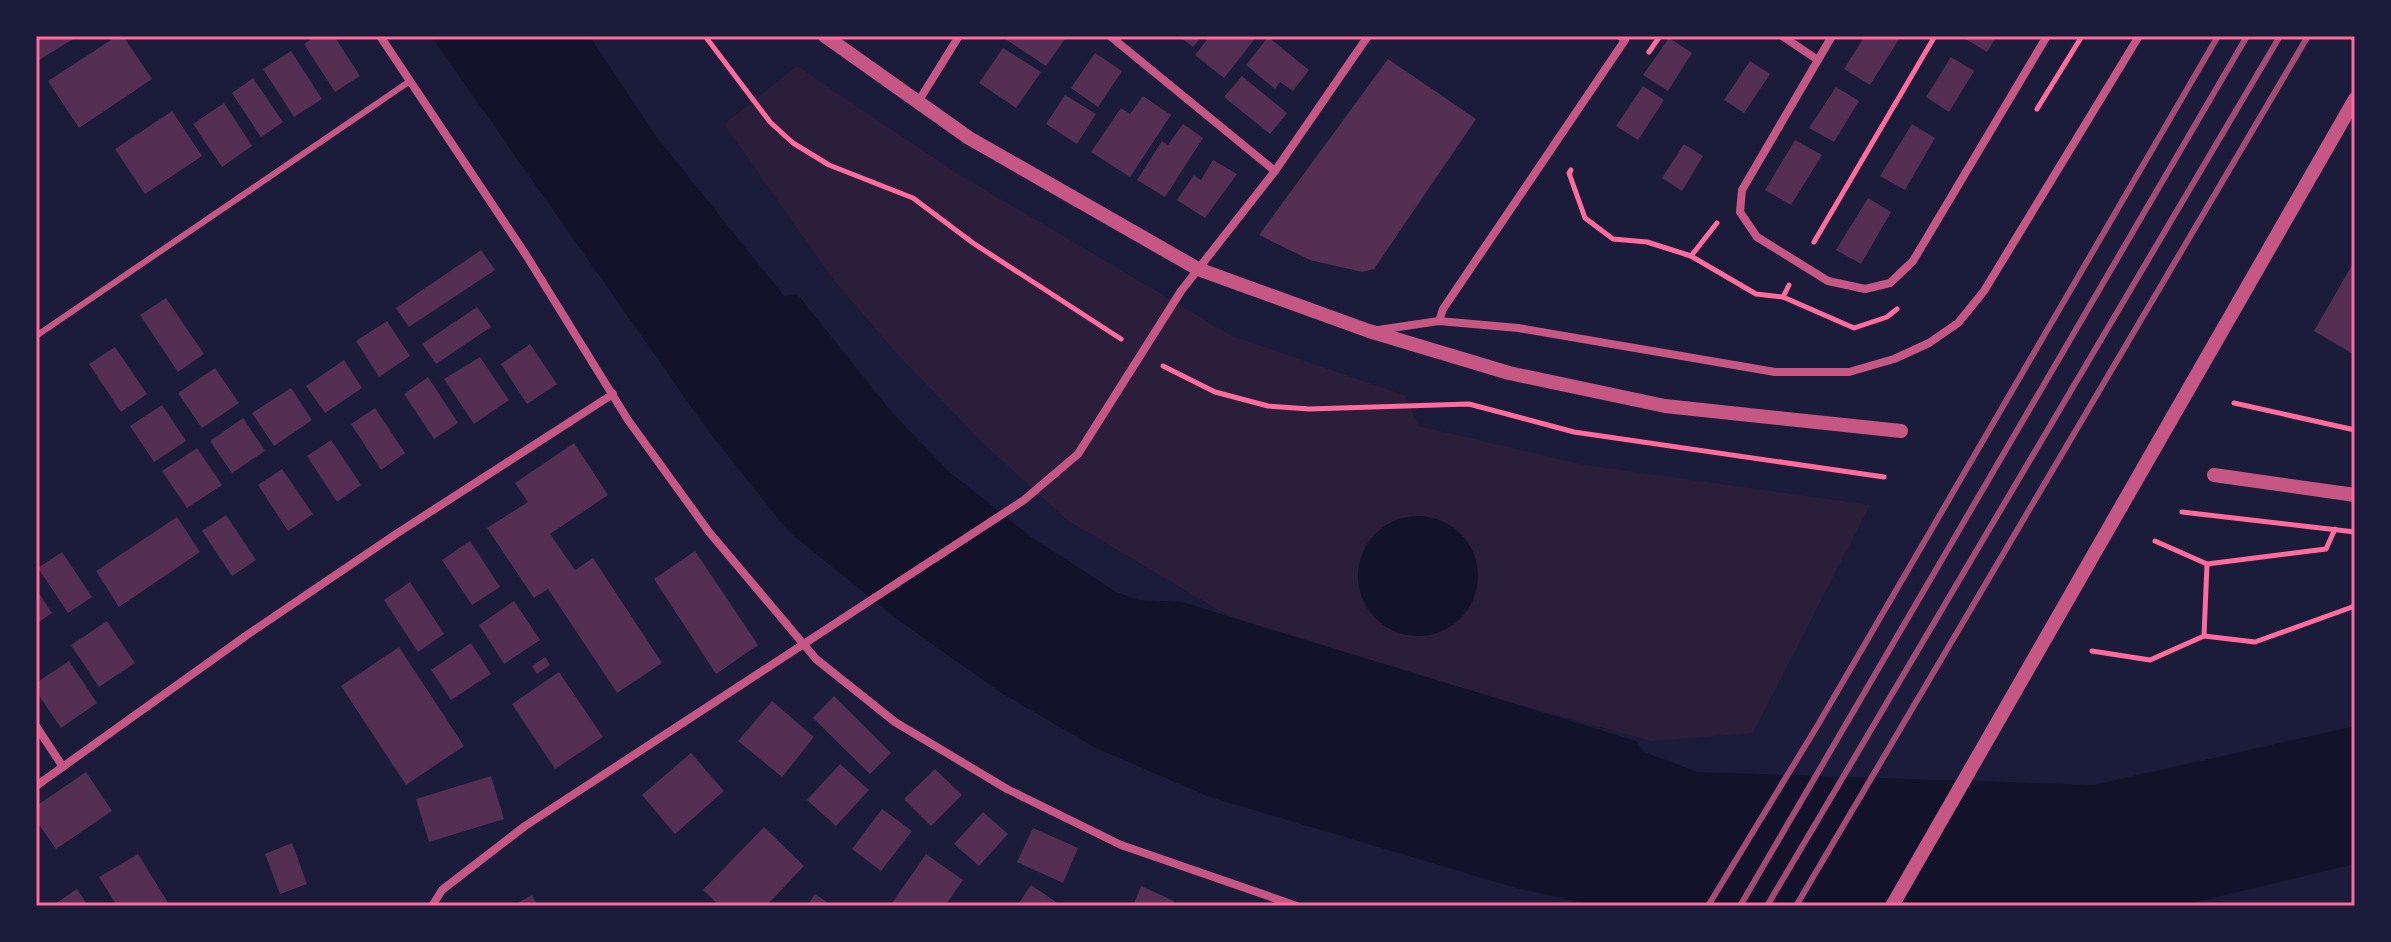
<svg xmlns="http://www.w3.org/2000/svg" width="2391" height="942" viewBox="0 0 2391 942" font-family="Lora,serif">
	<rect width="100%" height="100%" fill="#1b1b3a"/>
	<path fill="#2a1e3b" d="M797 66 952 170 1232 336 1404 395 1419 426 1585 465 1870 505 1753 733 1651 741 1277 638 1222 612 1067 520 982 442 899 356 832 278 724 124Z"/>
	<g fill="#12122b">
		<path d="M431 36H589L655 135 784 296 797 294 890 410 946 469 1031 537 1116 592 1138 600 1182 602 1636 741 1644 752 1698 772 2094 785 2355 726V864L2179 906H1594L1513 887 1210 797 1096 748 1003 694 898 620 789 532 709 432Z"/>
		<circle cx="1418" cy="576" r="60"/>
	</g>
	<g fill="#542f53">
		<path d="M36 36H78L36 62Z"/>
		<path d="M117 36H123L152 79 79 128 48 81Z"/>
		<path d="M316 36H334L360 76 335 92 304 44Z"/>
		<path d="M1001 36H1067L1046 66Z"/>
		<path d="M1179 36H1202L1193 47Z"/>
		<path d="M1210 36H1257L1224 78 1195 55Z"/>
		<path d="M1865 36H1901L1870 85 1844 69Z"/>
		<path d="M1961 36H1997L1987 52Z"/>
		<path d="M1268 37 1309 70 1293 91 1280 82 1275 89 1246 65Z"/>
		<path d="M1669 38 1692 53 1668 91 1643 75Z"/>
		<path d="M1003 48 1041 72 1016 108 979 83Z"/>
		<path d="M291 51 322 99 294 117 263 69Z"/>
		<path d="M1095 53 1122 71 1098 107 1071 88Z"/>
		<path d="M1951 57 1974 71 1949 112 1926 97Z"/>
		<path d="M1388 59 1476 119 1374 269 1362 272 1310 260 1259 235Z"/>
		<path d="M1750 61 1770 74 1744 113 1724 100Z"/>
		<path d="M1242 76 1287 113 1270 134 1224 97Z"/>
		<path d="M253 78 283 122 261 137 232 93Z"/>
		<path d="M1643 86 1664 100 1638 140 1616 126Z"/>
		<path d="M1836 87 1859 101 1834 142 1809 128Z"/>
		<path d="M1065 95 1096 114 1077 144 1046 124Z"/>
		<path d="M1143 96 1171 115 1130 177 1091 152 1121 108 1130 114Z"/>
		<path d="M224 103 252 146 222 167 193 124Z"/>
		<path d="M172 111 202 156 145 194 115 149Z"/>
		<path d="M1183 124 1203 138 1165 197 1137 180 1162 141 1168 145Z"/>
		<path d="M1912 124 1935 138 1905 190 1880 176Z"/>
		<path d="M1795 140 1822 155 1791 205 1765 190Z"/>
		<path d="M1684 144 1703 156 1682 191 1662 178Z"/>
		<path d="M1213 160 1237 174 1205 218 1177 200 1194 175 1201 180Z"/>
		<path d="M1868 198 1891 212 1861 264 1836 250Z"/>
		<path d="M481 250 495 270 409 327 396 308Z"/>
		<path d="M2355 260V355L2314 331Z"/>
		<path d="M166 298 204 354 178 372 140 315Z"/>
		<path d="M477 307 491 327 436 364 422 344Z"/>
		<path d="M387 321 410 356 379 377 356 341Z"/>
		<path d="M530 344 557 384 527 404 501 364Z"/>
		<path d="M115 347 147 394 121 412 89 364Z"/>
		<path d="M480 357 509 400 474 424 444 379Z"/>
		<path d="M344 360 362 388 325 413 306 386Z"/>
		<path d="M215 368 239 403 202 428 178 393Z"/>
		<path d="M428 377 458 423 434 439 404 394Z"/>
		<path d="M291 388 312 420 274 446 252 413Z"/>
		<path d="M162 405 186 441 154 462 130 426Z"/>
		<path d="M375 408 405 453 381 470 351 424Z"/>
		<path d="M243 418 265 451 232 473 210 441Z"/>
		<path d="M331 440 361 485 337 502 307 456Z"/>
		<path d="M574 443 608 495 550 534 575 570 593 558 662 663 617 693 548 589 534 598 487 528 528 502 515 483Z"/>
		<path d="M197 448 222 485 187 508 162 471Z"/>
		<path d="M282 469 313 514 288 531 258 485Z"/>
		<path d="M226 515 256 560 232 576 202 531Z"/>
		<path d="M177 517 200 552 119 607 96 571Z"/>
		<path d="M470 541 500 587 472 605 442 560Z"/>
		<path d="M695 551 758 645 716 674 654 579Z"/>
		<path d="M62 552 92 597 68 613 38 568Z"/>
		<path d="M410 582 444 634 418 652 384 600Z"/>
		<path d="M36 589 52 613 36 624Z"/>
		<path d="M514 601 540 640 504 664 479 625Z"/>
		<path d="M107 621 135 663 99 687 71 645Z"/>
		<path d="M471 643 491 674 451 700 431 670Z"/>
		<path d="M399 647 464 746 406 785 341 686Z"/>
		<path d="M545 657 550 665 537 674 532 666Z"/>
		<path d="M69 661 97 703 61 728 36 691V683Z"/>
		<path d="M559 672 603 737 555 769 512 704Z"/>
		<path d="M834 696 891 753 870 774 813 718Z"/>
		<path d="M772 701 814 737 782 777 738 741Z"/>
		<path d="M691 753 724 791 675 834 642 795Z"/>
		<path d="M840 764 869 790 836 826 807 800Z"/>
		<path d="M935 769 962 795 931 826 904 799Z"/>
		<path d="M86 772 112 811 56 849 36 820V806Z"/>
		<path d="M491 776 504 819 429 842 416 799Z"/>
		<path d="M882 809 912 831 881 871 852 849Z"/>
		<path d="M983 812 1008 834 979 866 954 844Z"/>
		<path d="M764 827 804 866 766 906H720L703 890Z"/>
		<path d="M1033 828 1078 848 1063 883 1017 862Z"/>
		<path d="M292 843 307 884 280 894 265 854Z"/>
		<path d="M138 854 170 906H117L99 877Z"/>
		<path d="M926 854 963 880 945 906H890Z"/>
		<path d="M1031 885 1062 906H1017Z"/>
		<path d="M1141 886 1174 901 1172 906H1133Z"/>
		<path d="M77 889 88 906H52Z"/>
		<path d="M815 894 833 906H807Z"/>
		<path d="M532 895 538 906H512Z"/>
	</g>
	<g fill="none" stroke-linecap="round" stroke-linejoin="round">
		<g stroke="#ff6b9d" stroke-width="5">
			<path d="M705 36 770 122 793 143 829 165 913 198 973 243 1121 339"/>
			<path d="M1649 52 1660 36"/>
			<path d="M2037 109 2082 36"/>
			<path d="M1571 170 1569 173 1585 218 1613 239 1647 242 1691 256 1756 294 1783 297"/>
			<path d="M1814 242 1935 36"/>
			<path d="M1691 256 1717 223"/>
			<path d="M1789 285 1783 297 1854 328 1887 317 1897 309"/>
			<path d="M1163 366 1215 392 1268 406 1309 409 1469 404 1574 432 1884 477"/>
			<path d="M2234 403 2355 430"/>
			<path d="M2182 512 2355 532"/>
			<path d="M2155 541 2207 564 2204 636"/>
			<path d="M2207 564 2326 549 2335 529"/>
			<path d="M2092 651 2150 660 2204 636 2255 642 2355 606"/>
		</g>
		<path stroke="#c65784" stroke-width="6" d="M36 336 410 81"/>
		<g stroke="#c65784" stroke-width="8">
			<path d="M380 36 526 255 628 420 709 532 816 659 895 722 1007 789 1121 845 1297 906"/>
			<path d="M1110 36 1275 171"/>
			<path d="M1782 36 1818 60 1742 190 1740 212 1757 237 1828 281 1865 289 1890 283 1913 261 2047 36"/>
			<path d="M1818 60 1832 36"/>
			<path d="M918 102 959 36"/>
			<path d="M1439 321 1443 309 1625 40 1620 36"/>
			<path d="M1378 330 1439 321 1518 328 1775 372H1849L1894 359 1929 343 1958 323 1984 291 2139 36"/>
			<path d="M36 726 63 767"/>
			<path d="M36 786 247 635 396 534 613 394"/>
			<path d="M432 906 442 890 525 826 1024 500 1078 454 1181 291 1275 171 1368 36"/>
		</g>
		<g stroke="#c65784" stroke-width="14">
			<path d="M825 36 969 138 1198 269 1369 331 1509 373 1665 406 1901 431"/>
			<path d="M2214 475 2355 495"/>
			<path d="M1892 906 2355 99"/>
		</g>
		<g stroke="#a44b75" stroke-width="6">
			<path d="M1708 906 1819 723 2218 36"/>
			<path d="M1740 906 2247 36"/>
			<path d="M1767 906 2280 36"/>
			<path d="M1796 906 2308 36"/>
		</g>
	</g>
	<rect width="2391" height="942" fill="none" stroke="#1b1b3a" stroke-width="76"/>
	<rect x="38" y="38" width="2315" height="866" fill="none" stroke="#ff6b9d" stroke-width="3"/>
</svg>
